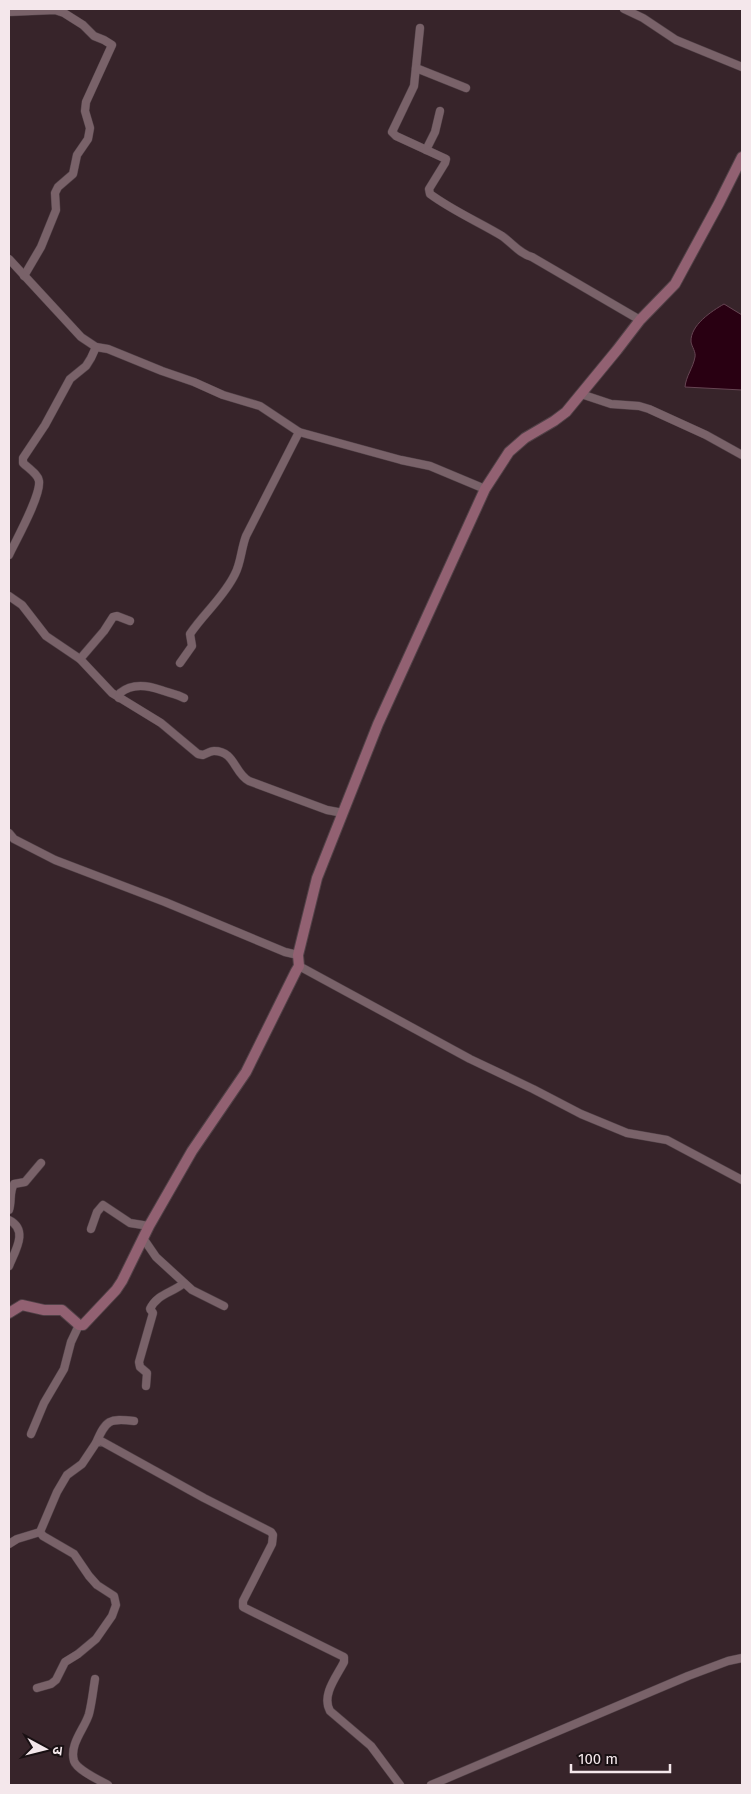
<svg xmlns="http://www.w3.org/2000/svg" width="751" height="1794" viewBox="0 0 751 1794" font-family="'Fira Sans','Noto Sans Devanagari',sans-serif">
	<rect width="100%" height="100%" fill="#37242a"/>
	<path fill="#290012" stroke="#664553" d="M724 304 742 315V390L685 387C686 376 693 368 695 357 696 352 692 347 691 342 690 325 712 311 724 304Z"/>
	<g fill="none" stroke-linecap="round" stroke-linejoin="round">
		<defs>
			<g id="street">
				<path d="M624 9 643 18 676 40 742 67"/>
				<path d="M9 12 55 10 64 13 83 25 94 36 104 40 112 45 86 102 85 111 90 128 88 139 77 155 73 174 58 187 55 193 56 210 41 247 24 276"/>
				<path d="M420 28 414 86 392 132 396 136 446 159 445 163 429 189 430 194C453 211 479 222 502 236 512 243 520 254 532 257L640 320"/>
				<path d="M416 68 466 88"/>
				<path d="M426 150 435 132 440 111"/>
				<path d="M9 259 81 337 96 347 108 349 162 371 194 382 223 395 260 406 299 432 401 460 430 466 485 489"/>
				<path d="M581 394 611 404 639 406 649 409 706 435 742 455"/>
				<path d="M9 555C16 540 41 496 39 481 38 474 28 468 23 463V458L45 425 70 379 86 366 91 358 96 347"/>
				<path d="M9 596 22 605 46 636 80 659 112 693 161 723 198 754 203 755C206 754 210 751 214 751 235 751 234 773 249 781L327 810 343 813"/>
				<path d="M80 659 104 631 113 617 117 616 130 621"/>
				<path d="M180 663 192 646 190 634C204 613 224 597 235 574 241 563 241 549 246 536L299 432"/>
				<path d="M119 698 120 693C132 683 147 685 161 690 169 693 177 694 184 698"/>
				<path d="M9 833 14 839 55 860 165 902 285 952 298 955"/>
				<path d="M299 966 470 1059 533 1089 581 1114 627 1133 667 1140 742 1180"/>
				<path d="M9 1210C12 1201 9 1192 14 1184L25 1182 41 1163"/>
				<path d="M9 1220C29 1230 15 1251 9 1266"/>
				<path d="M91 1229 97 1212 103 1205 130 1223 149 1226"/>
				<path d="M143 1238 156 1257 192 1290 224 1306"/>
				<path d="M146 1386 147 1373 140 1367 139 1362 153 1313 150 1309C157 1294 172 1293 184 1283"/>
				<path d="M31 1434 44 1403 64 1369 71 1342 79 1325"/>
				<path d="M96 1443C106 1420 109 1418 134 1421"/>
				<path d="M9 1544 17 1539 40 1532"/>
				<path d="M95 1679C93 1691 92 1702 89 1714 85 1728 69 1744 74 1761 77 1770 99 1780 108 1785"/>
				<path d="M37 1688 51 1684 56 1680 65 1662 78 1654 96 1639 112 1616 116 1605 114 1596 97 1585 89 1576 74 1554 43 1536 40 1532 57 1492 67 1475 82 1464 96 1443 101 1441 204 1498 271 1532 273 1535 272 1544 243 1601V1607L344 1657V1662C337 1676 321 1695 330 1711L371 1746 400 1785"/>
				<path d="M431 1785 688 1676 728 1661 742 1658"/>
			</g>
			<path id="secondary" d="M9 1313 22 1305 44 1310H62L79 1325H83L116 1290 122 1281 149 1226 192 1151 246 1072 296 971 299 966 298 955 317 878 378 724 485 489 509 452 525 438 554 421 566 412 617 350 640 320 675 284 719 203 742 157"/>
		</defs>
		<use href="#street" stroke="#514147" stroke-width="9"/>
		<use href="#secondary" stroke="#514147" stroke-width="12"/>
		<use href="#street" stroke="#796269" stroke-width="8"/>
		<use href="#secondary" stroke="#926172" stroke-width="10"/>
	</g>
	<rect width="751" height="1794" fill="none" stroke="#f4e7eb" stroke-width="20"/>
	<g transform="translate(45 1749) rotate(97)" stroke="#191013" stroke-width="4" paint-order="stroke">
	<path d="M0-4L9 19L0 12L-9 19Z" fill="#f4e7eb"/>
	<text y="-8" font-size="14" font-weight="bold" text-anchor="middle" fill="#f4e7eb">उ</text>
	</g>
	<path d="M571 1764v8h99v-8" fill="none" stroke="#f4e7eb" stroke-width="2.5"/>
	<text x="578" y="1764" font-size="15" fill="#f4e7eb" stroke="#191013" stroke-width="4" paint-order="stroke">100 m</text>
</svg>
